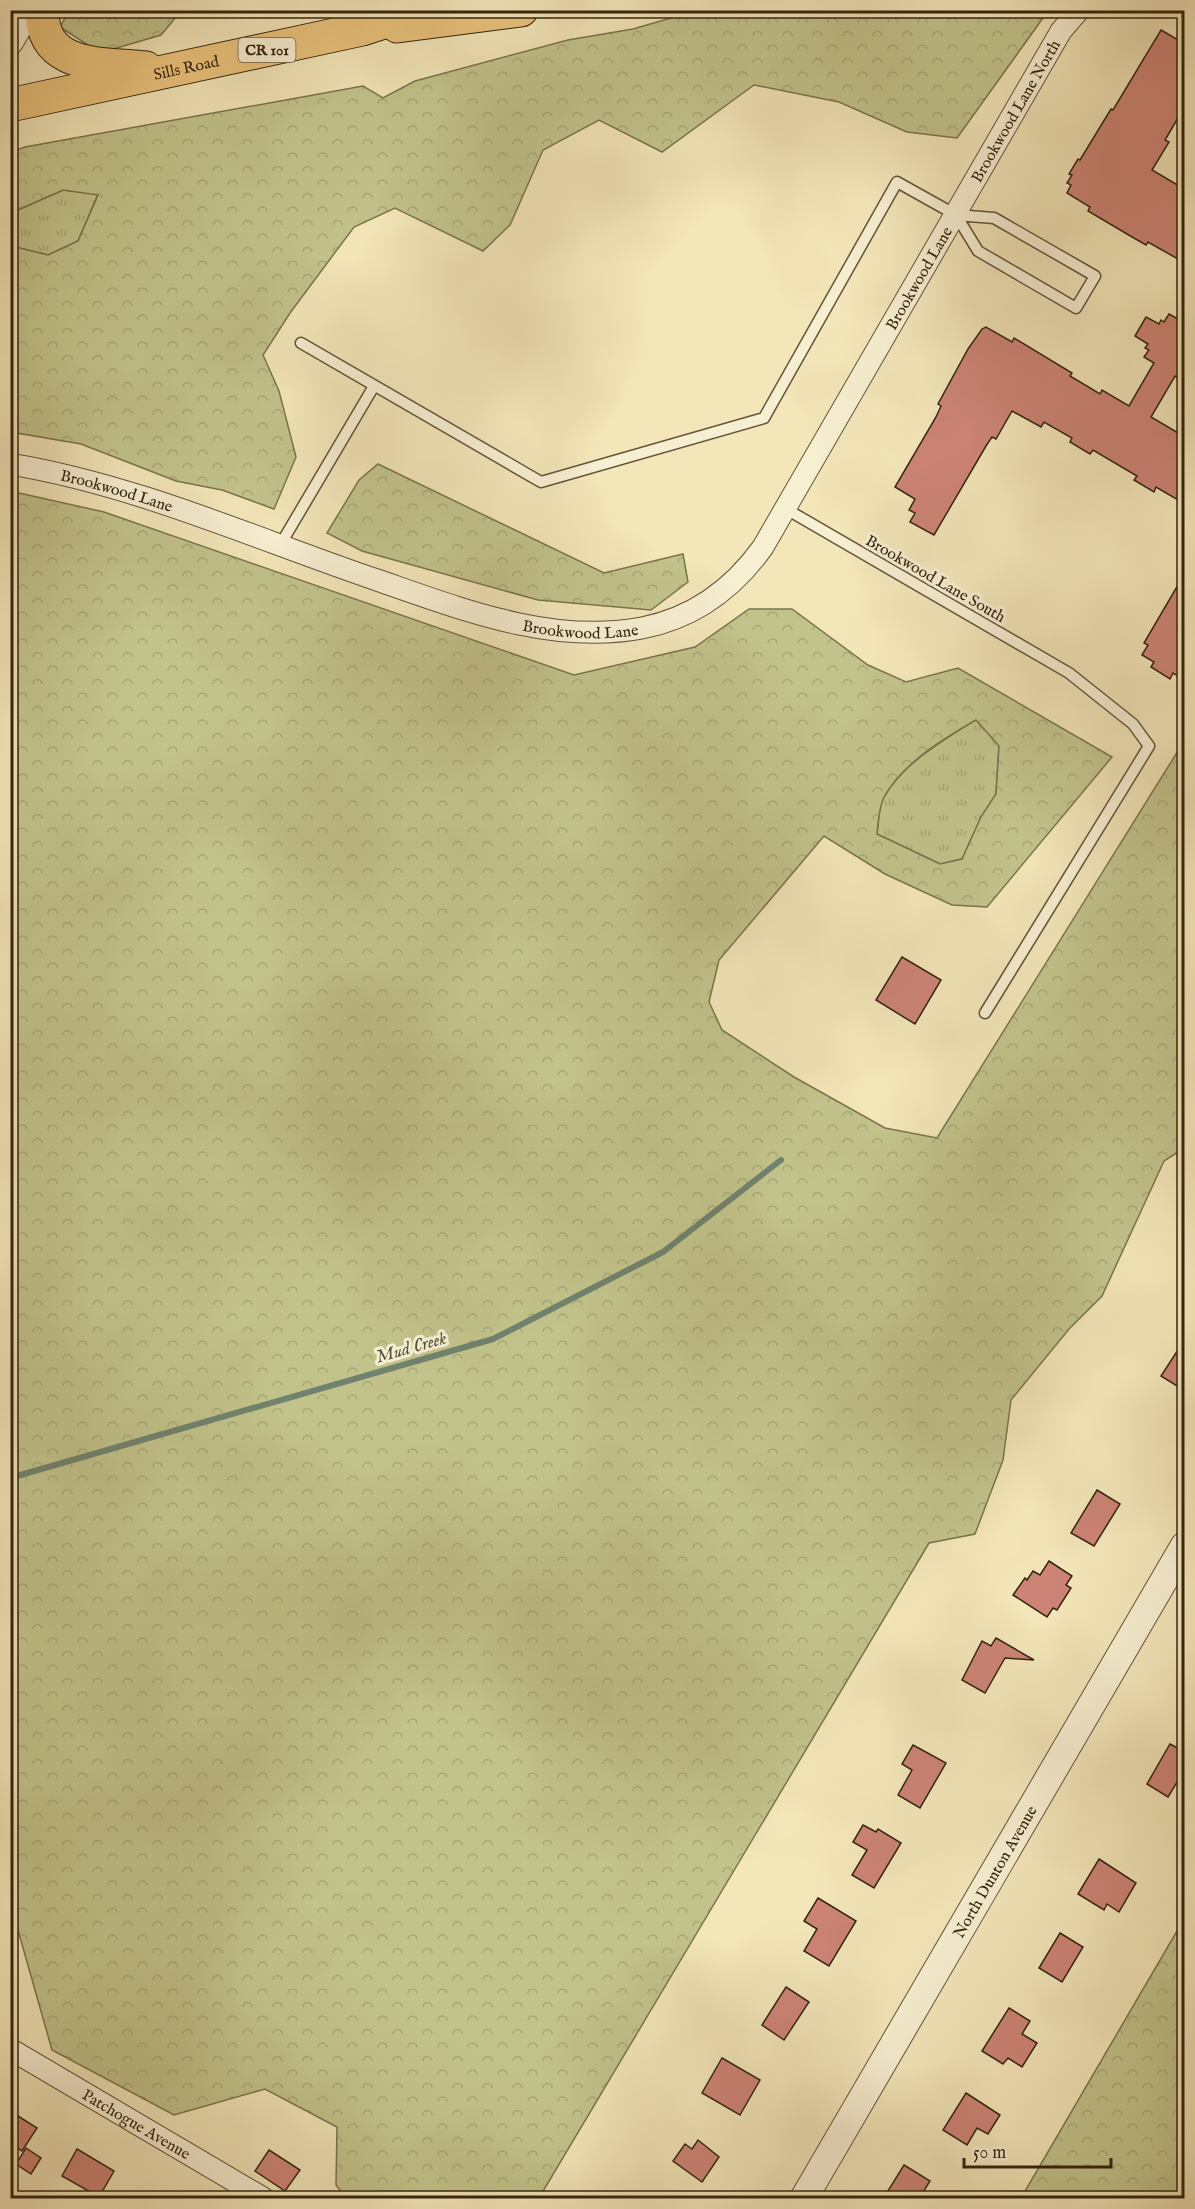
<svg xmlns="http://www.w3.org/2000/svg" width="1195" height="2209" viewBox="0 0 1195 2209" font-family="'IM FELL English',serif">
	<defs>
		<pattern id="grass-tufts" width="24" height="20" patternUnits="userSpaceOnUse" patternTransform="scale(1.5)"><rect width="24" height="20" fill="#c2c38b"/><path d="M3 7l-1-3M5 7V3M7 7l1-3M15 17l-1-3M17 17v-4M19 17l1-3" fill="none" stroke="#a7a777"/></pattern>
		<pattern id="forest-crowns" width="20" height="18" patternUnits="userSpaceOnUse" patternTransform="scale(1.5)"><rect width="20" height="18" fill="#c2c38b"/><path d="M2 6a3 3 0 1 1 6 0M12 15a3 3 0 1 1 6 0" fill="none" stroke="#a7a777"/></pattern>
	</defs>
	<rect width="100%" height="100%" fill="#f3e6b9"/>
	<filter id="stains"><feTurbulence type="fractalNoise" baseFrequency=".00333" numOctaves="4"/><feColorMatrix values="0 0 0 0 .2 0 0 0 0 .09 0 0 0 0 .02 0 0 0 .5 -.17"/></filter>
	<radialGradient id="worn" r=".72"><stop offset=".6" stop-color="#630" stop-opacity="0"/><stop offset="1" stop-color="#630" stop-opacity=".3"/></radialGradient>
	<g fill="url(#grass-tufts)" stroke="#7a744d" stroke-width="1.5">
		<path d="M63 190 98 194 78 241 48 255 11 246V213Z"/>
		<path d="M976 719 999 746 996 794 981 817 962 859 940 864 877 834C879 823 878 807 884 797 904 762 943 741 976 719Z"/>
	</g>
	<g fill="url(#forest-crowns)" stroke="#7a744d" stroke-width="1.5" fill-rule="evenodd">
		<path d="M69 11H181L161 35 100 53 60 27Z"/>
		<path d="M695 11H1048L957 138 907 132 839 102 754 85 662 152 599 120 543 150 510 225 483 251 395 208 354 227 290 313 263 355 279 391 296 457 274 509 222 490 176 481 81 444 11 432V246L48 255 78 241 98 195 63 190 11 213V152L25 147 363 86 383 98 415 81 568 40 633 29Z"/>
		<path d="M378 464 604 573 683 554 688 582 651 610 538 600 362 551 327 533 359 480Z"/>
		<path d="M10 491 104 512 574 675 695 647 749 609H792L868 665 906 682 958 668 1112 757 987 907 952 905 885 874 824 836 719 960 709 1002 722 1030 794 1077 885 1128 937 1138 1181 746 1184 745V1148L1164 1161 1102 1296 1069 1329 1011 1400 1003 1460 975 1534 929 1543 539 2198H346L336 2185 337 2127 265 2089 174 2115 52 2050 10 1902ZM976 720 999 746 996 794 981 817 962 859 940 864 877 834C878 823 879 807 884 797 903 763 943 739 976 720Z"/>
		<path d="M1184 1919V2198H1021Z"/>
	</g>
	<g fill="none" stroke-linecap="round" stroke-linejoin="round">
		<path stroke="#71826e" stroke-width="6" d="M10 1478 493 1339 663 1252 781 1160"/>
	</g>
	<g fill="#cd8476" stroke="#33240f" stroke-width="1.5">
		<path d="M1161 30 1185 44V106L1165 140 1169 142 1152 170 1181 187 1179 190 1185 194V263L1148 242 1146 245 1127 234 1088 211 1090 207 1067 193 1071 185 1067 183 1072 175 1069 174 1078 159 1080 160 1111 109 1113 110Z"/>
		<path d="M1169 314 1185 323V382L1175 376 1151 417 1185 437V504L1156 487 1154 492 1134 480 1137 476 1093 450 1090 454 1070 442 1072 438 1044 422 1041 427 1012 411 996 439 992 437 986 446 934 535 910 522 915 513 909 510 915 499 895 487 936 417 941 406 938 404 968 349 982 329 986 327 1012 342 1014 338 1072 373 1070 376 1100 394 1102 390 1129 406 1154 363 1144 357 1149 350 1145 348 1148 344 1135 336 1146 317 1159 324 1161 320 1164 322Z"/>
		<path d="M1185 573V680L1173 673 1170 679 1151 667 1154 662 1142 655 1148 645 1144 643Z"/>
		<path d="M902 957 941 980 915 1024 876 1000Z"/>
		<path d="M1185 1339V1391L1161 1376Z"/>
		<path d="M1097 1490 1120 1504 1094 1546 1071 1533Z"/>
		<path d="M1049 1561 1072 1576 1066 1585 1071 1588 1057 1610 1053 1608 1047 1617 1013 1595 1025 1578 1027 1580 1033 1571 1040 1575Z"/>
		<path d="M996 1638 1034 1660 1005 1658 985 1693 962 1680 982 1641 991 1646Z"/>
		<path d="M1170 1744 1185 1752V1769L1168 1797 1147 1784Z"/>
		<path d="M913 1745 946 1763 920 1808 898 1795 912 1770 902 1764Z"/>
		<path d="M863 1825 876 1832 878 1829 901 1843 874 1888 852 1875 867 1850 853 1842Z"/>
		<path d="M1099 1859 1136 1883 1119 1912 1107 1904 1104 1910 1078 1894Z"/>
		<path d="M818 1898 856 1921 829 1966 804 1951 817 1929 804 1921Z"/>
		<path d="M1060 1933 1083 1947 1062 1982 1039 1968Z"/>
		<path d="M786 1987 809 2002 784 2040 762 2025Z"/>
		<path d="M1009 2008 1030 2021 1022 2034 1037 2043 1022 2067 1008 2058 1003 2064 982 2051Z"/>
		<path d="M722 2058 760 2080 740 2115 702 2093Z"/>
		<path d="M966 2093 1000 2115 988 2134 977 2128 967 2145 943 2130Z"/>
		<path d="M10 2111 37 2128 22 2151 10 2144Z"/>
		<path d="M698 2140 719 2157 702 2182 673 2161 685 2144 692 2149Z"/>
		<path d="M26 2148 41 2158 31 2174 16 2164Z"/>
		<path d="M77 2149 114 2171 99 2197 62 2176Z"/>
		<path d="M269 2150 300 2170 285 2191 255 2171Z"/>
		<path d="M904 2165 930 2181 919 2199H883Z"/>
	</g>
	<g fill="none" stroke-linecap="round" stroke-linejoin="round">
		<defs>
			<g id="service">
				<path d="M301 343 541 482 764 418 897 182 956 215 994 218 1095 276 1076 308 978 251 956 215"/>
				<path d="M786 509 1069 673 1133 724 1149 746 985 1013"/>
				<path d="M279 547 374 386"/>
			</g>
			<g id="minor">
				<path id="s1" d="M10 464C137 485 256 539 377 580 461 609 552 645 642 628 693 618 733 589 763 547L1061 31 1079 10"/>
				<path id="s2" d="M10 2049 263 2198"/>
			</g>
			<g id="tertiary">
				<path d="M10 41 28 10"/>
				<path id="s3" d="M804 2198 1184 1546"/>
			</g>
			<g id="primary">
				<path d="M42 10C42 70 102 63 146 68"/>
				<path d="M397 26 521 10"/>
				<path id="s4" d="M10 105 362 29 420 10"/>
			</g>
		</defs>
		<use href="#service" stroke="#63543a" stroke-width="13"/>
		<use href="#minor" stroke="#63543a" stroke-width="23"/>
		<use href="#tertiary" stroke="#63543a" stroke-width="29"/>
		<use href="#primary" stroke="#33240f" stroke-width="35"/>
		<use href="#service" stroke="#f7efd2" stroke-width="10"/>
		<use href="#minor" stroke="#f7efd2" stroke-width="21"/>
		<use href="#tertiary" stroke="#f7efd2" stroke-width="27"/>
		<use href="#primary" stroke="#eac37c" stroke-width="33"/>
	</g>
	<g text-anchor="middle" stroke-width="6" stroke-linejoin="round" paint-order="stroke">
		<rect fill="#f7efd2" stroke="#6e614a" stroke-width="1.5" x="238.5" y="38" width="57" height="24" rx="4.5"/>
		<g font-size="15" font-weight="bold" fill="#33240f">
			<text x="267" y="55">CR 101</text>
		</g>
		<g font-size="16" fill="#33240f" stroke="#f7efd2">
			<text dy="6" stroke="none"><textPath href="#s4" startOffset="180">Sills Road</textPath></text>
			<text dy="6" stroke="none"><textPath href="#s1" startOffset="1311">Brookwood Lane North</textPath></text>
			<text dy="6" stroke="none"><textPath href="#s1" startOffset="1118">Brookwood Lane</textPath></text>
			<text dy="6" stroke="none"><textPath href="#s1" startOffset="110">Brookwood Lane</textPath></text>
			<text transform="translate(936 578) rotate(30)" y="6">Brookwood Lane South</text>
			<text dy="6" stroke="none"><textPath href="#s1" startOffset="596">Brookwood Lane</textPath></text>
			<text dy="6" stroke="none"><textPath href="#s3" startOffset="378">North Dunton Avenue</textPath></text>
			<text dy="6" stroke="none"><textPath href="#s2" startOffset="147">Patchogue Avenue</textPath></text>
		</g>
		<g font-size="18" font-style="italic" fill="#52533e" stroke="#f7efd2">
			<text transform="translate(411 1347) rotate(-16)" y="6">Mud Creek</text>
		</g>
	</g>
	<rect width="1195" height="2209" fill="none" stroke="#f3e6b9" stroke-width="36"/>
	<rect x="12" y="12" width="1171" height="2185" fill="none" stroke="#33240f" stroke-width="3"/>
	<rect x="18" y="18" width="1159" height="2173" fill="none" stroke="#33240f" stroke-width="1.5"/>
	<path d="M964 2158v9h147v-9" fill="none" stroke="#33240f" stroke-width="3"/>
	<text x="973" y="2158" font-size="18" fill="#33240f" stroke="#f7efd2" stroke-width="4.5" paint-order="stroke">50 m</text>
	<rect width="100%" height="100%" filter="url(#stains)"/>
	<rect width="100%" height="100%" fill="url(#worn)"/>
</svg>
